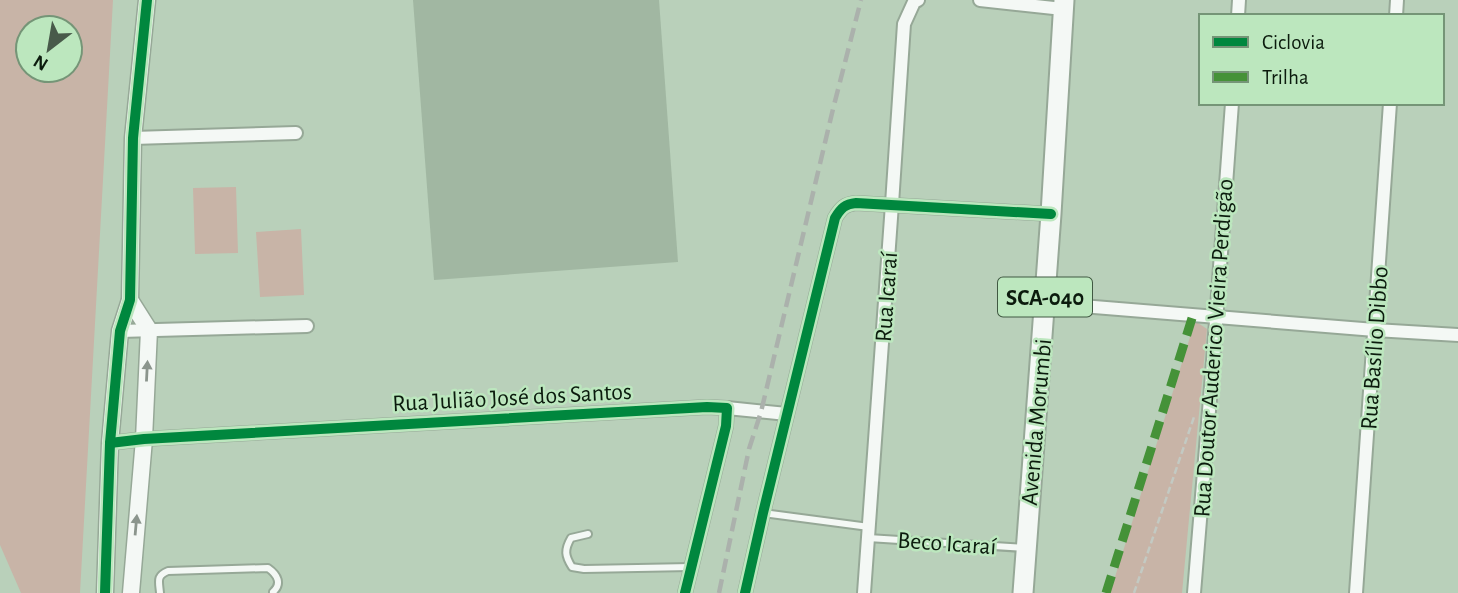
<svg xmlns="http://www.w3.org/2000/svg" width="1458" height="593" viewBox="0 0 1458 593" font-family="'Alegreya Sans',sans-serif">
	<rect width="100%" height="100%" fill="#b9d0ba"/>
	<g fill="#c8b4a7" fill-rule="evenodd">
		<path d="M0 0H113L80 593H21L0 545ZM70 28V70H28V28Z"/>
		<path d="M236 187 238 253 195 254 193 188Z"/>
		<path d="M301 229 304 295 260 297 256 232Z"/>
		<path d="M1195 321 1207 329 1182 593H1110Z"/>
	</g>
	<path fill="#a1b7a2" d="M413 0H659L678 262 434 280Z"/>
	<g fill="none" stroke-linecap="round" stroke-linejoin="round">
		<defs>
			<g id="service">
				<path d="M763 513 869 527"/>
				<path d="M588 534 571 538C564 550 565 556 572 567L584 569 691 567"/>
				<path d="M868 538 1024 548"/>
				<path d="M160 593C159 581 156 576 168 571L268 568C278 575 282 584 273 592"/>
			</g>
			<g id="minor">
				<path d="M980 0 1063 9"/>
				<path d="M1238 16 1239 0"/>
				<path d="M1396 16 1397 0"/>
				<path d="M133 138 296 133"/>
				<path d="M1045 303 1375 330 1458 335"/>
				<path d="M120 331 307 326"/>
				<path d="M727 408 787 414"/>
				<path d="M110 443 144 439 707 407 727 408 726 426 685 593"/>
				<path d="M745 593 763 513 835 218C841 208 845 204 856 203L1051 214"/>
				<path d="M864 593 892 204 904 24 914 2 918 0"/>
				<path d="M1194 593 1213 362 1232 103"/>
				<path d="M1356 593 1390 103"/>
			</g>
			<g id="tertiary">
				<path d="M130 300 149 330 144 439 131 593"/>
				<path d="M105 593 110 443 120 331 130 300 133 138 147 0"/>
			</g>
			<path id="primary" d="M1023 593 1051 214 1064 0"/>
		</defs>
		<use href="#service" stroke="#96a897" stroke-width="10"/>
		<use href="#minor" stroke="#96a897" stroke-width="16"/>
		<use href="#tertiary" stroke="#96a897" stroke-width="19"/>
		<use href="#primary" stroke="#96a897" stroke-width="23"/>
		<path stroke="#c3cac3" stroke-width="2.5" stroke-dasharray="7 3.5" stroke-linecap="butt" d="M1134 593 1194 417"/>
		<use href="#service" stroke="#f4f8f5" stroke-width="6"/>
		<use href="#minor" stroke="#f4f8f5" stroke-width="12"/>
		<use href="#tertiary" stroke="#f4f8f5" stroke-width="16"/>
		<use href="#primary" stroke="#f4f8f5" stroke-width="19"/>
		<path stroke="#abb1ac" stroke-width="4.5" stroke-dasharray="14 7" stroke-linecap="butt" d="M719 593 749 449 761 412 833 109 861 0"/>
		<path stroke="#459238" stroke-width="9" stroke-dasharray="18 9" stroke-linecap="butt" d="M1106 593 1193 315"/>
		<defs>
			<g id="cycleway">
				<path d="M110 443 144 439 707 407 727 408 726 426 685 593"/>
				<path d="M105 593 110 443 120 331 130 300 133 138 147 0"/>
				<path d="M745 593 763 513 835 218C841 208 845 204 856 203L1051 214"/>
			</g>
		</defs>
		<use href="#cycleway" stroke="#bce7be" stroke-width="15"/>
		<use href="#cycleway" stroke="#00873e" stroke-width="10"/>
	</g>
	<defs><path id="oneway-solid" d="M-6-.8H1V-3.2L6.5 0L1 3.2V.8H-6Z" transform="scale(1.75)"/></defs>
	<g fill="#8b958d">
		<use href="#oneway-solid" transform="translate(147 371) rotate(-87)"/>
		<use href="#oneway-solid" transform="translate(136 525) rotate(-85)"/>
	</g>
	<g text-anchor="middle" stroke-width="5" stroke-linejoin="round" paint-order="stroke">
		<rect fill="#bce7be" stroke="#405842" stroke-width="2" x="998" y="277.5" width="94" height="39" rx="5"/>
		<g font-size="23" font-weight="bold" fill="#0b1b0d">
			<text x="1045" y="305">SCA-040</text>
		</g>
		<g font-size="24" fill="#0b1b0d" stroke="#bce7be">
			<text transform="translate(886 297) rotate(-86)" y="8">Rua Icaraí</text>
			<text transform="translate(1213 348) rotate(-86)" y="8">Rua Doutor Auderico Vieira Perdigão</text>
			<text transform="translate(1374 348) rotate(-86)" y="8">Rua Basílio Dibbo</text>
			<text transform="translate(512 397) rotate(-3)" y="8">Rua Julião José dos Santos</text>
			<text transform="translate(1036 422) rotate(-85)" y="8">Avenida Morumbi</text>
			<text transform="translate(947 543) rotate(4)" y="8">Beco Icaraí</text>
		</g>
	</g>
	<rect x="1199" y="14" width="245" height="91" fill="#bce7be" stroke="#759577" stroke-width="2"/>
	<rect x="1213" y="37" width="35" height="10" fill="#00873e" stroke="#759577" stroke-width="2"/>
	<text x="1262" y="49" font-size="21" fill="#0b1b0d">Ciclovia</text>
	<rect x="1213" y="72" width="35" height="10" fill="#459238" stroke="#759577" stroke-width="2"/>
	<text x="1262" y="84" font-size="21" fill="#0b1b0d">Trilha</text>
	<g transform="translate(49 49) rotate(211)"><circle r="33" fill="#bce7be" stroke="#759577" stroke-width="2"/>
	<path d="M0-5L12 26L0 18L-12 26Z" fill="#485a4a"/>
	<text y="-10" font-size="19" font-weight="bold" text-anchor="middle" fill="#0b1b0d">N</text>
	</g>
</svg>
